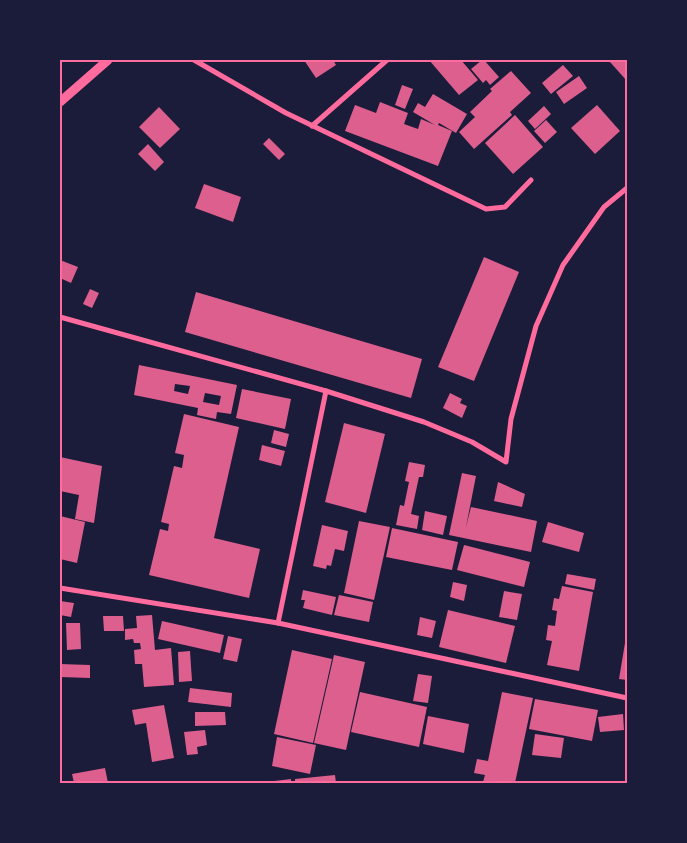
<svg xmlns="http://www.w3.org/2000/svg" width="687" height="843" viewBox="0 0 687 843" font-family="'Noto Sans',sans-serif">
	<rect width="100%" height="100%" fill="#1b1b3a"/>
	<g fill="#dd5f8e" fill-rule="evenodd">
		<path d="M304 60H333L336 65 316 78Z"/>
		<path d="M429 60H461L478 80 459 95Z"/>
		<path d="M482 60H484L499 77 490 85 486 80 483 83 471 69Z"/>
		<path d="M612 60H627V81L610 62Z"/>
		<path d="M563 65 573 76 551 94 542 83Z"/>
		<path d="M511 71 531 93 510 112 512 115 474 149 459 132 475 117 470 112 492 91 490 89Z"/>
		<path d="M579 76 587 88 564 104 556 92Z"/>
		<path d="M402 85 413 89 405 109 395 105Z"/>
		<path d="M433 94 467 114 456 133 439 123 438 125 452 131 438 166 345 131 355 105 376 113 380 102 408 113 404 124 418 129 421 119 435 125 413 112 418 103 425 107Z"/>
		<path d="M597 105 620 131 595 154 571 128Z"/>
		<path d="M544 106 551 114 535 129 528 121Z"/>
		<path d="M159 107 180 129 160 148 139 127Z"/>
		<path d="M515 115 543 147 513 174 485 143Z"/>
		<path d="M546 120 557 132 545 143 534 131Z"/>
		<path d="M269 138 285 154 279 160 263 144Z"/>
		<path d="M148 144 164 162 155 171 138 154Z"/>
		<path d="M204 184 241 197 233 222 195 208Z"/>
		<path d="M484 257 519 272 474 381 438 367Z"/>
		<path d="M60 260 78 267 71 283 60 278Z"/>
		<path d="M90 289 99 293 92 308 83 304Z"/>
		<path d="M196 292 422 359 411 398 185 332Z"/>
		<path d="M139 365 237 385 231 414 217 412 216 419 197 415 198 408 134 395ZM175 384 190 386 188 394 174 391ZM205 393 221 396 219 405 203 402Z"/>
		<path d="M242 389 291 399 285 429 236 418Z"/>
		<path d="M450 393 462 399 460 403 467 406 462 418 443 408Z"/>
		<path d="M184 414 239 427 214 538 260 549 249 598 149 575 160 529 168 531 169 524 161 522 174 466 182 468 184 455 175 453Z"/>
		<path d="M344 423 385 434 366 513 325 502Z"/>
		<path d="M274 430 289 434 286 447 271 443Z"/>
		<path d="M262 445 285 451 281 466 259 460Z"/>
		<path d="M60 457 102 466 94 523 75 519 79 495 60 491Z"/>
		<path d="M409 462 425 465 423 477H419L411 514 419 516 417 529 396 525 400 505 404 506 409 482 405 481Z"/>
		<path d="M462 473 476 476 466 527 471 507 537 521 531 552 449 535Z"/>
		<path d="M498 482 525 494 522 507 494 501Z"/>
		<path d="M425 511 447 516 443 535 422 530Z"/>
		<path d="M60 516 85 522 77 563 60 559Z"/>
		<path d="M359 521 390 527 374 600 344 593Z"/>
		<path d="M548 522 584 533 579 552 542 542Z"/>
		<path d="M322 525 348 531 344 551 335 549 331 566 327 565 326 569 313 566Z"/>
		<path d="M392 528 458 542 452 570 386 557Z"/>
		<path d="M464 545 530 562 524 587 457 570Z"/>
		<path d="M567 574 596 579 594 590 565 584Z"/>
		<path d="M453 582 467 585 464 601 450 597Z"/>
		<path d="M562 586 593 592 579 671 547 665 552 641 546 640 548 625 555 626 557 611 552 610 554 598 559 599Z"/>
		<path d="M303 590 336 597 332 615 303 608 305 600H301Z"/>
		<path d="M504 591 522 594 517 620 499 617Z"/>
		<path d="M339 595 373 602 369 622 334 615Z"/>
		<path d="M60 601 74 603 71 617 60 615Z"/>
		<path d="M448 610 515 626 506 663 439 647Z"/>
		<path d="M152 615 155 650 171 648 174 685 144 687 142 664H135L134 650 141 649 140 643H134L133 639 125 640V629L137 628 136 616Z"/>
		<path d="M103 616H123L124 631H104Z"/>
		<path d="M420 617 436 621 432 638 417 635Z"/>
		<path d="M162 621 224 635 220 653 158 639Z"/>
		<path d="M66 623H80L81 649 67 650Z"/>
		<path d="M228 636 242 639 237 662 223 659Z"/>
		<path d="M626 637H627V680L619 679Z"/>
		<path d="M292 650 332 659 313 743 274 734Z"/>
		<path d="M190 651 192 681 179 682 178 652Z"/>
		<path d="M334 655 365 662 346 750 314 743Z"/>
		<path d="M60 664 90 665V678L60 677Z"/>
		<path d="M418 674 432 676 428 703 413 701Z"/>
		<path d="M190 688 232 693 231 707 188 702Z"/>
		<path d="M360 692 427 707 419 747 351 732Z"/>
		<path d="M502 692 533 698 515 783H486L483 782 485 775 474 773 477 759 488 761Z"/>
		<path d="M535 699 598 710 592 741 529 729Z"/>
		<path d="M164 705 174 758 152 762 146 723 135 725 132 710Z"/>
		<path d="M195 712H225L226 725 195 726Z"/>
		<path d="M623 714 624 730 600 732 598 717Z"/>
		<path d="M428 716 469 724 464 753 423 744Z"/>
		<path d="M205 730 207 745 197 747 198 754 187 755 184 732Z"/>
		<path d="M535 734 564 738 561 758 532 755Z"/>
		<path d="M277 737 316 745 310 774 272 766Z"/>
		<path d="M105 768 108 783H74L72 774Z"/>
		<path d="M335 775 336 783H295V779Z"/>
		<path d="M291 779V783H266V782Z"/>
	</g>
	<g fill="none" stroke-linecap="round" stroke-linejoin="round">
		<g stroke="#ff6b9d" stroke-width="5">
			<path d="M194 60 286 113 486 209 505 207 531 180"/>
			<path d="M312 126 387 60"/>
			<path d="M60 317 326 391 424 422 472 442 506 462 511 419 536 326 563 265 604 207 627 188"/>
			<path d="M60 588 278 623 627 698"/>
			<path d="M278 623 326 391"/>
		</g>
		<path stroke="#ff6b9d" stroke-width="9" d="M60 102 108 60"/>
	</g>
	<rect width="687" height="843" fill="none" stroke="#1b1b3a" stroke-width="122"/>
	<rect x="61" y="61" width="565" height="721" fill="none" stroke="#ff6b9d" stroke-width="2"/>
</svg>
